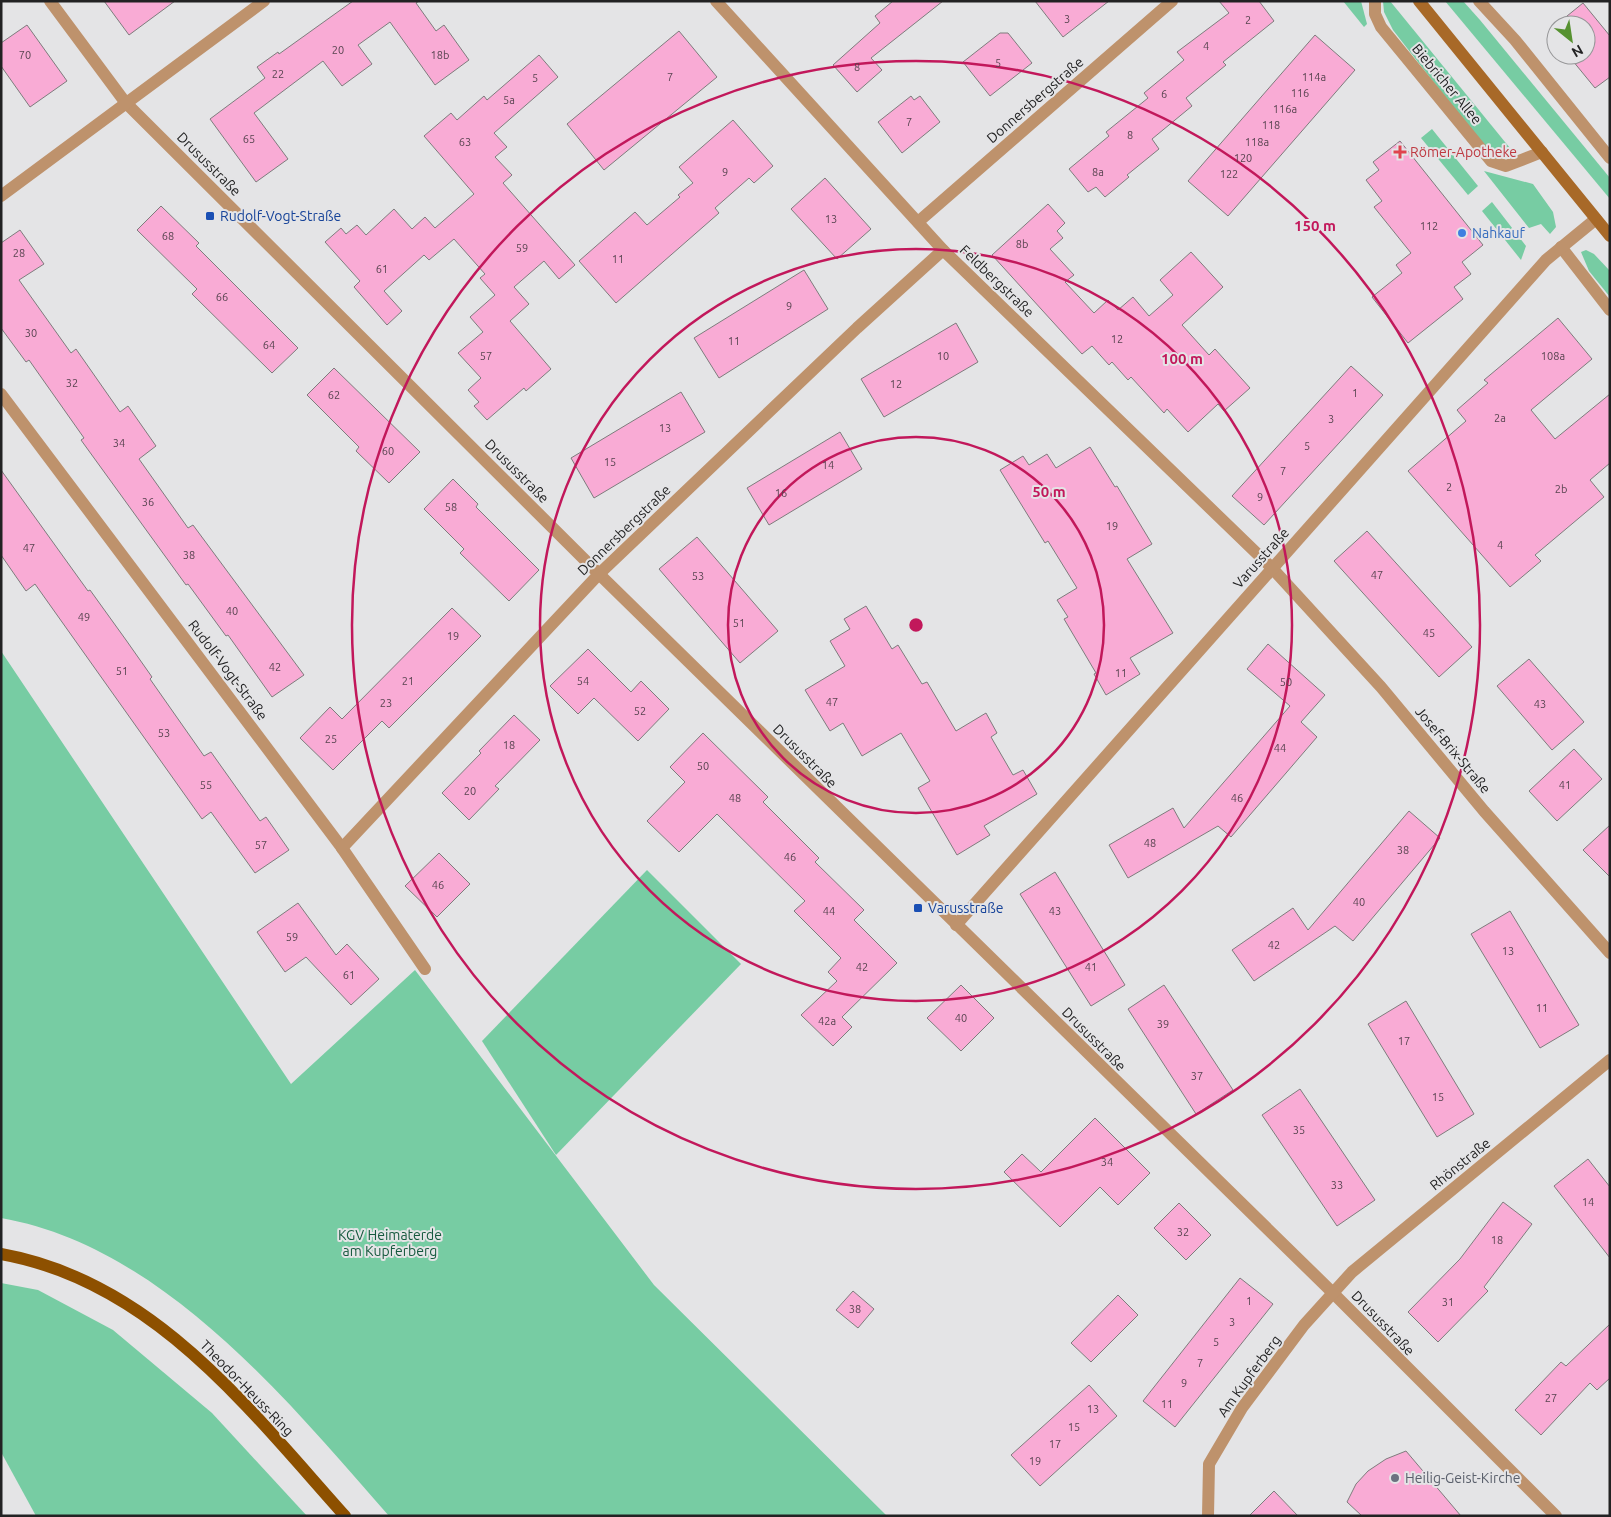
<svg xmlns="http://www.w3.org/2000/svg" width="1611" height="1517" viewBox="0 0 1611 1517" font-family="Ubuntu,sans-serif">
	<rect width="100%" height="100%" fill="#e4e4e6"/>
	<g fill="#77cca3">
		<path d="M1343 1H1361L1367 24 1364 27Z"/>
		<path d="M1383 1H1390L1514 153 1516 156 1512 159 1487 151 1393 30 1384 12Z"/>
		<path d="M1445 1H1463L1480 20 1610 178V199Z"/>
		<path d="M1432 129 1478 186 1468 195 1421 138Z"/>
		<path d="M1484 171 1533 184 1553 212 1556 227 1550 234 1541 224 1529 228Z"/>
		<path d="M1492 202 1526 246 1521 260 1482 211Z"/>
		<path d="M1586 250 1594 254 1610 271V297L1589 271 1581 252Z"/>
		<path d="M1 651 291 1084 415 970 654 1285 887 1516H389C287 1400 162 1246 1 1218Z"/>
		<path d="M647 870 741 964 556 1155 482 1041Z"/>
		<path d="M1 1283 38 1290 113 1330 212 1413 307 1516H36L1 1452Z"/>
	</g>
	<g fill="#f9abd5" stroke="#7e7c7d">
		<path d="M104 1H175L129 35Z"/>
		<path d="M353 1H419L416 3 436 31 444 25 469 60 435 85 390 22 358 45 372 64 342 86 323 61 254 113 288 159 256 182 210 119 265 78 257 67 278 52 279 54Z"/>
		<path d="M893 1H943L871 58 882 70 857 92 833 65 880 23 875 16Z"/>
		<path d="M1035 1H1109L1063 37Z"/>
		<path d="M1219 1H1259L1274 21 1223 62 1226 65 1186 98 1192 106 1152 139 1159 149 1127 175 1129 177 1105 197 1096 187 1088 192 1069 169 1109 136 1106 132 1148 98 1144 93 1184 60 1177 52 1229 13Z"/>
		<path d="M1583 3 1610 36V77L1595 88 1568 55H1586V25H1556Z"/>
		<path d="M27 25 67 81 30 107 1 66V43Z"/>
		<path d="M679 31 717 77 604 170 567 124Z"/>
		<path d="M1000 33H1008L1032 63 990 96 963 62Z"/>
		<path d="M1315 35 1355 70 1228 216 1188 181Z"/>
		<path d="M539 55 558 77 494 133 507 147 495 157 512 175 503 183 575 265 559 279 544 261 514 287 529 304 510 321 551 369 526 391 524 388 487 420 474 406 479 402 468 390 481 378 458 353 483 332 470 317 495 295 480 278 485 274 454 239 429 260 424 255 384 291 402 311 387 325 354 287 360 281 325 242 341 228 346 234 357 225 366 235 394 209 412 229 425 217 435 228 474 194 424 136 451 113 457 120 484 96 487 100Z"/>
		<path d="M911 96 914 100 920 96 940 122 902 153 878 122Z"/>
		<path d="M733 120 773 166 754 183 749 178 715 208 719 213 616 303 579 261 635 212 647 225 680 197 678 195 693 183 679 167Z"/>
		<path d="M1400 141 1483 245 1462 262 1471 274 1454 287 1463 299 1408 343 1372 297 1402 273 1396 265 1411 253 1374 207 1382 201 1366 180 1379 170 1373 162Z"/>
		<path d="M825 178 871 229 837 259 791 209Z"/>
		<path d="M1048 204 1065 223 1057 231 1063 238 1050 249 1074 275 1065 282 1094 313 1108 300 1118 310 1133 297 1149 316 1173 295 1160 280 1191 252 1223 287 1182 325 1209 355 1215 349 1250 388 1224 411 1218 404 1188 432 1167 409 1164 413 1131 377 1128 380 1112 362 1109 365 1092 346 1082 354 992 255Z"/>
		<path d="M161 206 199 243 196 246 298 348 272 373 192 294 197 289 137 230Z"/>
		<path d="M20 230 44 264 19 280 71 353 76 349 120 412 128 406 156 446 139 459 188 528 193 525 304 675 272 697 228 635 226 636 188 584 186 585 81 440 84 438 29 360 26 362 1 328V243Z"/>
		<path d="M804 270 828 309 719 378 694 338Z"/>
		<path d="M1558 318 1592 359 1531 410 1555 439 1610 394V463L1590 480 1604 497 1535 555 1541 561 1510 587 1408 471 1466 421 1457 410 1488 383 1484 380Z"/>
		<path d="M956 323 978 362 884 417 861 379Z"/>
		<path d="M1351 366 1383 395 1264 525 1232 496Z"/>
		<path d="M334 368 420 452 389 483 356 451 359 447 307 395Z"/>
		<path d="M681 392 705 432 594 498 571 458Z"/>
		<path d="M840 432 862 469 769 525 747 488Z"/>
		<path d="M1090 447 1115 487 1117 486 1152 544 1127 559 1173 633 1130 658 1140 674 1106 695 1094 674 1096 673 1064 619 1068 617 1057 600 1077 588 1048 541 1045 543 1000 470 1023 456 1029 465 1047 454 1056 468Z"/>
		<path d="M1 470 88 591 90 590 126 640 152 677 150 679 204 756 211 752 260 821 266 817 289 850 255 873 211 812 202 819 35 584 26 591 1 555Z"/>
		<path d="M453 479 478 504 476 507 539 570 509 601 460 553 464 549 424 509Z"/>
		<path d="M1367 531 1472 647 1439 677 1334 561Z"/>
		<path d="M697 537 778 631 740 663 659 569Z"/>
		<path d="M866 606 892 649 898 645 922 684 927 682 956 731 986 713 997 733 991 737 1013 775 1023 770 1037 794 984 826 990 835 957 855 918 788 930 781 901 733 862 756 843 723 830 731 805 690 845 666 830 641 850 629 844 619Z"/>
		<path d="M452 608 481 636 389 728 382 721 333 770 300 738 330 707 342 719Z"/>
		<path d="M1268 644 1325 695 1301 722 1317 737 1231 837 1218 826 1128 878 1109 845 1173 808 1184 828 1290 706 1247 669Z"/>
		<path d="M588 649 631 692 641 681 669 709 638 741 594 698 578 714 550 686Z"/>
		<path d="M1529 659 1584 722 1552 750 1497 686Z"/>
		<path d="M514 715 540 740 495 786 499 789 469 820 442 793 481 753 479 751Z"/>
		<path d="M703 733 768 797 763 802 819 858 815 862 864 910 854 920 897 963 842 1017 852 1027 833 1046 801 1015 837 981 828 972 841 958 794 911 805 901 717 814 679 852 647 821 685 782 670 767Z"/>
		<path d="M1574 749 1602 779 1557 821 1529 791Z"/>
		<path d="M1409 811 1440 838 1353 941 1335 926 1254 981 1232 950 1293 908 1308 930Z"/>
		<path d="M1610 825V877L1583 850Z"/>
		<path d="M439 853 470 884 437 917 405 886Z"/>
		<path d="M1055 872 1125 985 1091 1006 1020 894Z"/>
		<path d="M298 903 336 955 347 944 379 979 351 1005 306 957 285 972 257 932Z"/>
		<path d="M1510 911 1579 1025 1540 1048 1471 934Z"/>
		<path d="M961 985 994 1018 961 1051 927 1018Z"/>
		<path d="M1164 985 1233 1090 1196 1114 1128 1009Z"/>
		<path d="M1406 1001 1474 1114 1437 1137 1368 1024Z"/>
		<path d="M1300 1089 1375 1200 1337 1226 1262 1115Z"/>
		<path d="M1095 1118 1150 1173 1118 1205 1100 1187 1060 1227 1004 1172 1022 1154 1041 1172Z"/>
		<path d="M1588 1159 1610 1187V1258L1554 1186Z"/>
		<path d="M1503 1202 1532 1224 1484 1287 1488 1291 1438 1342 1408 1312 1460 1259Z"/>
		<path d="M1179 1203 1211 1235 1186 1260 1154 1228Z"/>
		<path d="M1240 1278 1273 1304 1175 1427 1143 1401Z"/>
		<path d="M853 1291 874 1309 858 1328 836 1310Z"/>
		<path d="M1118 1295 1138 1315 1091 1362 1071 1343Z"/>
		<path d="M1610 1324V1378L1597 1390 1590 1383 1541 1435 1515 1410 1561 1362 1566 1366Z"/>
		<path d="M1089 1385 1117 1416 1040 1486 1011 1455Z"/>
		<path d="M1406 1451 1461 1516H1362L1347 1502 1356 1484 1368 1471 1386 1459Z"/>
		<path d="M1274 1491 1298 1516H1249Z"/>
	</g>
	<g fill="none" stroke-linecap="round" stroke-linejoin="round">
		<g stroke="#be926c" stroke-width="12">
			<path d="M50 1 125 102 599 574 1333 1293 1556 1516"/>
			<path d="M716 1 943 250 1272 568 1381 687 1484 811 1610 953"/>
			<path d="M1375 1V14L1381 27 1491 161 1506 166 1542 152"/>
			<path d="M1479 1 1515 40 1610 158"/>
			<path d="M1 196 264 1"/>
			<path d="M918 222 1172 1"/>
			<path d="M1561 247 1610 310"/>
			<path d="M1 394 342 848 425 969"/>
			<path d="M342 848 599 574 857 328 943 250"/>
			<path d="M956 925 1546 260 1596 219"/>
			<path d="M1208 1516 1209 1464 1242 1408 1304 1325 1352 1272 1610 1060"/>
		</g>
		<path stroke="#a86928" stroke-width="12" d="M1419 1 1610 236"/>
		<path stroke="#8d5000" stroke-width="12" d="M1 1254C153 1281 249 1409 345 1516"/>
	</g>
	<g fill="none" stroke="#c2185b" stroke-width="2.5">
		<circle cx="916" cy="625" r="188"/>
		<circle cx="916" cy="625" r="376"/>
		<circle cx="916" cy="625" r="564"/>
	</g>
	<path fill="#e0444e" stroke="#e4e4e6" stroke-width="2" d="M1397.5 144.5h5v5h5v5h-5v5h-5v-5h-5v-5h5z"/>
	<g fill="#1a4fb4" stroke="#e4e4e6" stroke-width="2">
		<rect x="205" y="211" width="10" height="10" rx="2.5"/>
		<rect x="913" y="903" width="10" height="10" rx="2.5"/>
	</g>
	<circle fill="#3f7fe0" stroke="#e4e4e6" stroke-width="2" cx="1462" cy="233" r="5"/>
	<circle fill="#6b7280" stroke="#e4e4e6" stroke-width="2" cx="1395" cy="1478" r="5"/>
	<g text-anchor="middle" stroke-width="4" stroke-linejoin="round" paint-order="stroke">
		<g font-size="11" fill="#584450">
			<text x="1067" y="23">3</text>
			<text x="1248" y="24">2</text>
			<text x="1206" y="50">4</text>
			<text x="338" y="54">20</text>
			<text x="25" y="59">70</text>
			<text x="440" y="59">18b</text>
			<text x="998" y="67">5</text>
			<text x="857" y="71">8</text>
			<text x="278" y="78">22</text>
			<text x="670" y="81">7</text>
			<text x="1314" y="81">114a</text>
			<text x="535" y="82">5</text>
			<text x="1300" y="97">116</text>
			<text x="1164" y="98">6</text>
			<text x="509" y="104">5a</text>
			<text x="1285" y="113">116a</text>
			<text x="909" y="126">7</text>
			<text x="1271" y="129">118</text>
			<text x="1130" y="139">8</text>
			<text x="249" y="143">65</text>
			<text x="465" y="146">63</text>
			<text x="1257" y="146">118a</text>
			<text x="1243" y="162">120</text>
			<text x="725" y="176">9</text>
			<text x="1098" y="176">8a</text>
			<text x="1229" y="178">122</text>
			<text x="831" y="223">13</text>
			<text x="1429" y="230">112</text>
			<text x="168" y="240">68</text>
			<text x="1022" y="248">8b</text>
			<text x="522" y="252">59</text>
			<text x="19" y="257">28</text>
			<text x="618" y="263">11</text>
			<text x="382" y="273">61</text>
			<text x="222" y="301">66</text>
			<text x="789" y="310">9</text>
			<text x="31" y="337">30</text>
			<text x="1117" y="343">12</text>
			<text x="734" y="345">11</text>
			<text x="269" y="349">64</text>
			<text x="486" y="360">57</text>
			<text x="943" y="360">10</text>
			<text x="1553" y="360">108a</text>
			<text x="72" y="387">32</text>
			<text x="896" y="388">12</text>
			<text x="1355" y="397">1</text>
			<text x="334" y="399">62</text>
			<text x="1500" y="422">2a</text>
			<text x="1331" y="423">3</text>
			<text x="665" y="432">13</text>
			<text x="119" y="447">34</text>
			<text x="1307" y="450">5</text>
			<text x="388" y="455">60</text>
			<text x="610" y="466">15</text>
			<text x="828" y="469">14</text>
			<text x="1283" y="475">7</text>
			<text x="1449" y="491">2</text>
			<text x="1561" y="493">2b</text>
			<text x="781" y="497">16</text>
			<text x="1260" y="501">9</text>
			<text x="148" y="506">36</text>
			<text x="451" y="511">58</text>
			<text x="1112" y="530">19</text>
			<text x="1500" y="549">4</text>
			<text x="29" y="552">47</text>
			<text x="189" y="559">38</text>
			<text x="1377" y="579">47</text>
			<text x="698" y="580">53</text>
			<text x="232" y="615">40</text>
			<text x="84" y="621">49</text>
			<text x="739" y="627">51</text>
			<text x="1429" y="637">45</text>
			<text x="453" y="640">19</text>
			<text x="275" y="671">42</text>
			<text x="122" y="675">51</text>
			<text x="1121" y="677">11</text>
			<text x="408" y="685">21</text>
			<text x="583" y="685">54</text>
			<text x="1286" y="686">50</text>
			<text x="832" y="706">47</text>
			<text x="386" y="707">23</text>
			<text x="1540" y="708">43</text>
			<text x="640" y="715">52</text>
			<text x="164" y="737">53</text>
			<text x="331" y="743">25</text>
			<text x="509" y="749">18</text>
			<text x="1280" y="752">44</text>
			<text x="703" y="770">50</text>
			<text x="206" y="789">55</text>
			<text x="1565" y="789">41</text>
			<text x="470" y="795">20</text>
			<text x="735" y="802">48</text>
			<text x="1237" y="802">46</text>
			<text x="1150" y="847">48</text>
			<text x="261" y="849">57</text>
			<text x="1403" y="854">38</text>
			<text x="790" y="861">46</text>
			<text x="438" y="889">46</text>
			<text x="1359" y="906">40</text>
			<text x="829" y="915">44</text>
			<text x="1055" y="915">43</text>
			<text x="292" y="941">59</text>
			<text x="1274" y="949">42</text>
			<text x="1508" y="955">13</text>
			<text x="862" y="971">42</text>
			<text x="1091" y="971">41</text>
			<text x="349" y="979">61</text>
			<text x="1542" y="1012">11</text>
			<text x="961" y="1022">40</text>
			<text x="827" y="1025">42a</text>
			<text x="1163" y="1028">39</text>
			<text x="1404" y="1045">17</text>
			<text x="1197" y="1080">37</text>
			<text x="1438" y="1101">15</text>
			<text x="1299" y="1134">35</text>
			<text x="1107" y="1166">34</text>
			<text x="1337" y="1189">33</text>
			<text x="1588" y="1206">14</text>
			<text x="1183" y="1236">32</text>
			<text x="1497" y="1244">18</text>
			<text x="1249" y="1305">1</text>
			<text x="1448" y="1306">31</text>
			<text x="855" y="1313">38</text>
			<text x="1232" y="1326">3</text>
			<text x="1216" y="1346">5</text>
			<text x="1200" y="1367">7</text>
			<text x="1184" y="1387">9</text>
			<text x="1551" y="1402">27</text>
			<text x="1167" y="1408">11</text>
			<text x="1093" y="1413">13</text>
			<text x="1074" y="1431">15</text>
			<text x="1055" y="1448">17</text>
			<text x="1035" y="1465">19</text>
		</g>
		<g font-size="14" fill="#222223" stroke="#e4e4e6">
			<text transform="translate(1447 84) rotate(50)" y="5">Biebricher Allee</text>
			<text transform="translate(1035 100) rotate(-41)" y="5">Donnersbergstraße</text>
			<text transform="translate(209 164) rotate(45)" y="5">Drususstraße</text>
			<text transform="translate(997 281) rotate(44)" y="5">Feldbergstraße</text>
			<text transform="translate(517 471) rotate(45)" y="5">Drususstraße</text>
			<text transform="translate(624 530) rotate(-44)" y="5">Donnersbergstraße</text>
			<text transform="translate(1261 558) rotate(-48)" y="5">Varusstraße</text>
			<text transform="translate(228 670) rotate(53)" y="5">Rudolf-Vogt-Straße</text>
			<text transform="translate(1453 750) rotate(50)" y="5">Josef-Brix-Straße</text>
			<text transform="translate(805 756) rotate(45)" y="5">Drususstraße</text>
			<text transform="translate(1094 1039) rotate(45)" y="5">Drususstraße</text>
			<text transform="translate(1460 1164) rotate(-39)" y="5">Rhönstraße</text>
			<text transform="translate(1383 1323) rotate(46)" y="5">Drususstraße</text>
			<text transform="translate(1249 1376) rotate(-54)" y="5">Am Kupferberg</text>
			<text transform="translate(247 1388) rotate(46)" y="5">Theodor-Heuss-Ring</text>
		</g>
		<g font-size="14" fill="#be3a42" stroke="#e4e4e6" text-anchor="start">
			<text x="1410" y="157">Römer-Apotheke</text>
		</g>
		<g font-size="14" fill="#164399" stroke="#e4e4e6" text-anchor="start">
			<text x="220" y="221">Rudolf-Vogt-Straße</text>
			<text x="928" y="913">Varusstraße</text>
		</g>
		<g font-size="14" fill="#366cbe" stroke="#e4e4e6" text-anchor="start">
			<text x="1472" y="238">Nahkauf</text>
		</g>
		<g font-size="14" fill="#15593e" stroke="#e4e4e6">
			<text x="390" y="1240">KGV Heimaterde<tspan x="390" dy="16">am Kupferberg</tspan></text>
		</g>
		<g font-size="14" fill="#5b616d" stroke="#e4e4e6" text-anchor="start">
			<text x="1405" y="1483">Heilig-Geist-Kirche</text>
		</g>
	</g>
	<circle cx="916" cy="625" r="8" fill="#c2185b" stroke="#e4e4e6" stroke-width="2.5"/>
	<g font-size="15" text-anchor="middle" font-weight="bold" fill="#c2185b" stroke="#e4e4e6" stroke-width="4" stroke-linejoin="round" paint-order="stroke">
		<text x="1315" y="231">150 m</text>
		<text x="1182" y="364">100 m</text>
		<text x="1049" y="497">50 m</text>
	</g>
	<rect width="1611" height="1517" fill="none" stroke="#222223" stroke-width="5"/>
	<g transform="translate(1571 40) rotate(150)"><circle r="24" fill="#e4e4e6" stroke="#969698"/>
	<path d="M0-4L9 19L0 12L-9 19Z" fill="#569130"/>
	<text y="-8" font-size="14" font-weight="bold" text-anchor="middle" fill="#222223">N</text>
	</g>
</svg>
